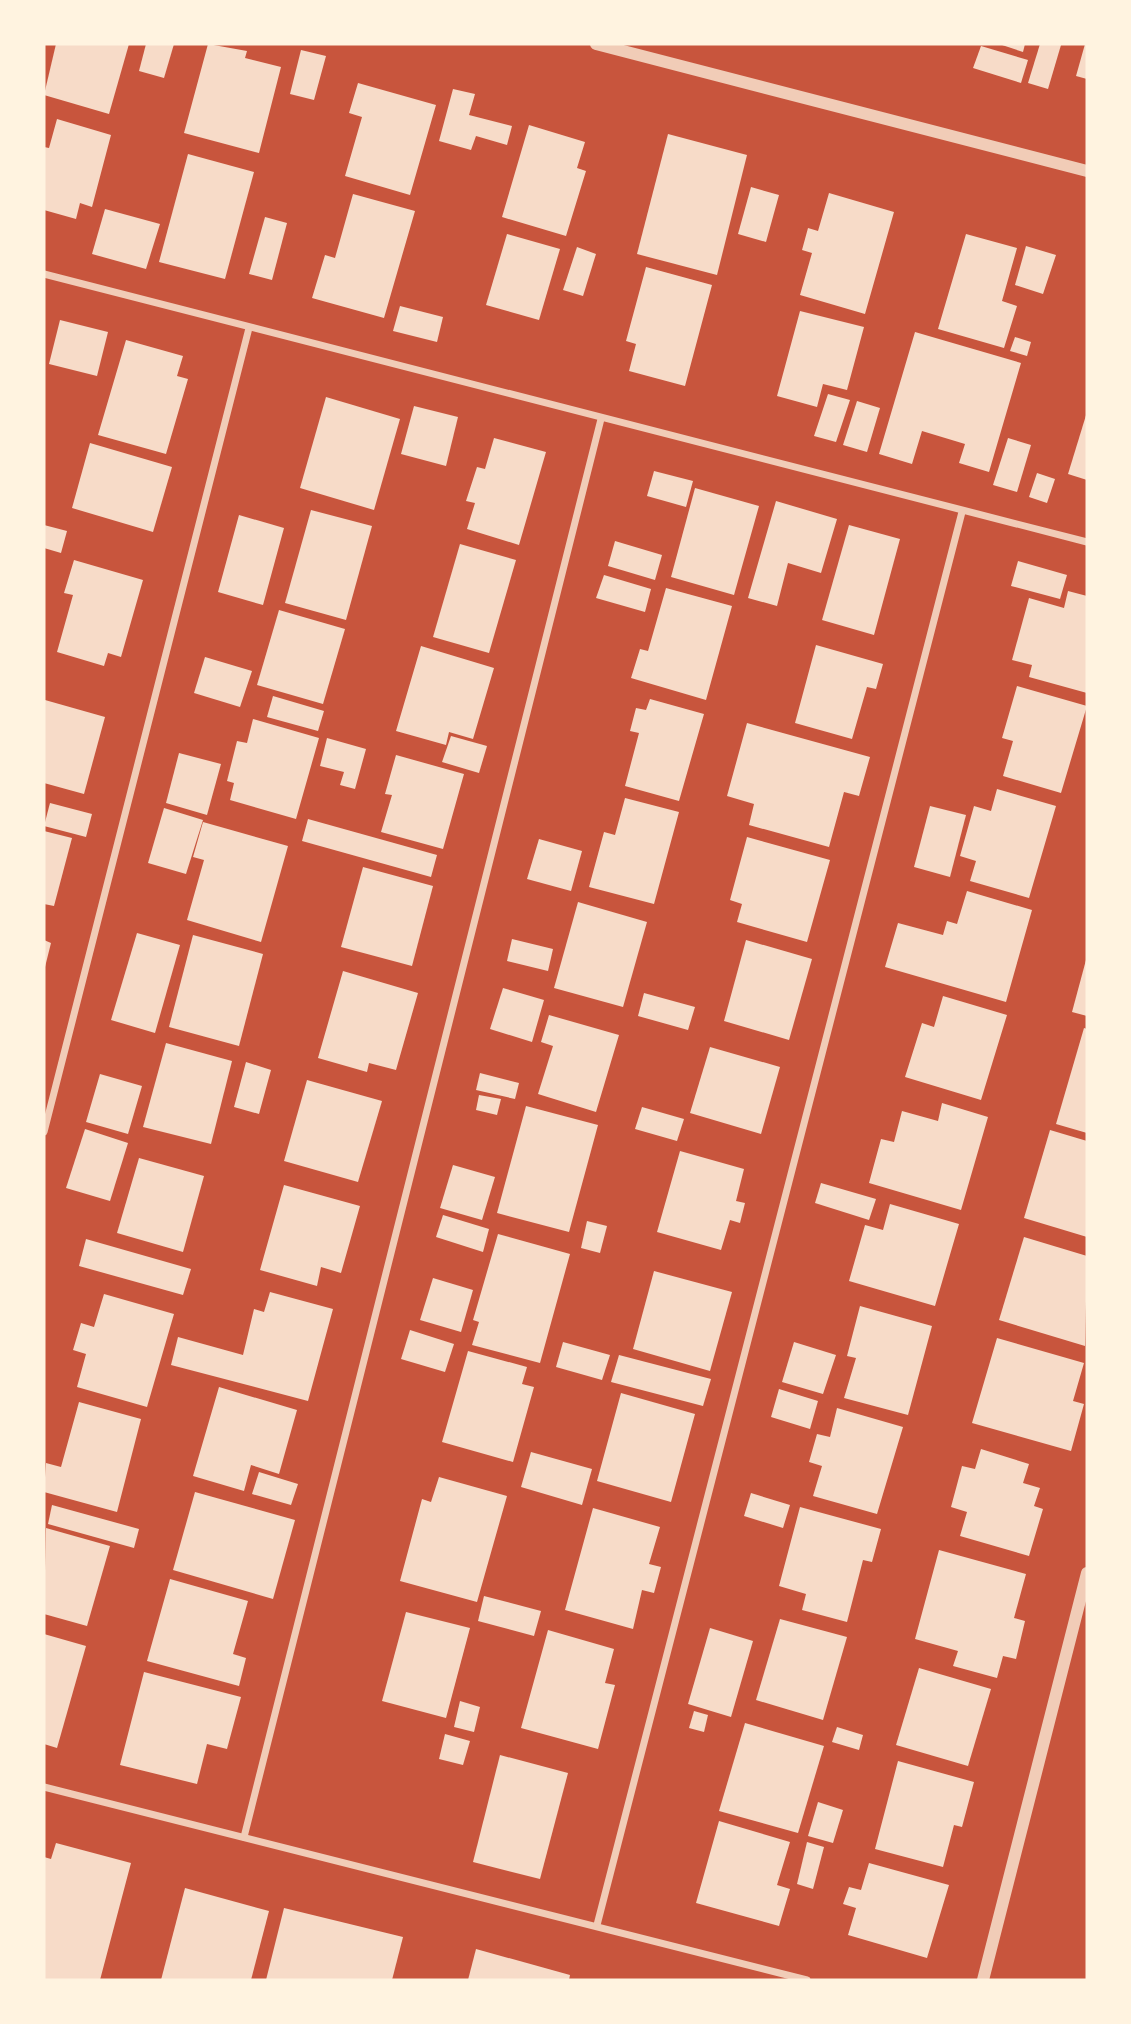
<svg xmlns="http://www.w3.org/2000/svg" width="1131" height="2024" viewBox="0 0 1131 2024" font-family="Lato,sans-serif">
	<rect width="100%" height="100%" fill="#c8553d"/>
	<g fill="#f7dbc8">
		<path d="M56 44H129L109 114 44 95Z"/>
		<path d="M146 44H174L164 78 139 71Z"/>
		<path d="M208 44 247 51 245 58 281 67 259 153 184 133Z"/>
		<path d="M999 44H1025L1023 52Z"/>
		<path d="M1040 44 1061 45 1048 89 1028 83Z"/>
		<path d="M1085 44H1087V79L1076 76Z"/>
		<path d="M981 46 1028 60 1021 83 973 68Z"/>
		<path d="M301 50 326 56 314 100 290 94Z"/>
		<path d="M358 83 436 105 410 195 345 176 362 117 349 113Z"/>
		<path d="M453 89 475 94 469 115 512 126 507 145 476 136 471 150 439 141Z"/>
		<path d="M57 119 111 135 92 207 80 203 76 219 44 210V147L49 148Z"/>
		<path d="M529 125 585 142 577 168 586 171 566 236 502 217Z"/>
		<path d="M668 134 747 155 717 275 637 254Z"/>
		<path d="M188 154 254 172 225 279 159 262Z"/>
		<path d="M751 187 779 195 766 242 738 234Z"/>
		<path d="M829 193 894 212 865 314 800 295 812 253 802 250 808 228 818 231Z"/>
		<path d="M353 194 415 211 384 318 312 298 325 255 335 258Z"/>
		<path d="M105 209 160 224 146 269 92 254Z"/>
		<path d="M265 217 287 223 272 280 249 274Z"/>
		<path d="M507 234 560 249 539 320 486 305Z"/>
		<path d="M966 234 1017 248 1002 301 1017 306 1004 348 938 329Z"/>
		<path d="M1026 246 1056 255 1043 294 1015 285Z"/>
		<path d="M577 247 596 254 583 296 563 290Z"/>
		<path d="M646 267 712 285 685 386 629 371 636 344 626 341Z"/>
		<path d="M400 306 443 317 437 342 393 331Z"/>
		<path d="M800 311 864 327 847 390 823 384 817 407 777 396Z"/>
		<path d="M60 320 108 332 97 376 49 364Z"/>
		<path d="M915 332 1021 363 989 472 959 463 965 444 922 431 912 464 879 454Z"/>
		<path d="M1015 337 1031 342 1027 356 1010 351Z"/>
		<path d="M126 340 183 356 177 376 188 379 166 454 98 435Z"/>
		<path d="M828 394 850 400 836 442 814 436Z"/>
		<path d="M326 397 400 419 374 510 300 488Z"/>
		<path d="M857 401 880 408 867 452 843 445Z"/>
		<path d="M414 406 458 417 446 466 401 454Z"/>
		<path d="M1087 412V480L1068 474Z"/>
		<path d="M494 438 546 452 519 545 467 529 475 503 466 501 477 467 485 469Z"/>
		<path d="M1008 438 1031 445 1017 492 993 485Z"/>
		<path d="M90 443 172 467 153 532 72 508Z"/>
		<path d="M654 471 693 481 686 507 647 496Z"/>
		<path d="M1037 473 1055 479 1047 503 1029 497Z"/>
		<path d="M695 488 759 506 734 595 671 577Z"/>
		<path d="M776 501 837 519 821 573 788 563 777 606 748 598Z"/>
		<path d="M311 510 372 526 346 620 285 603Z"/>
		<path d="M239 515 284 528 263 605 218 592Z"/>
		<path d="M44 525 67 531 61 553 44 548Z"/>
		<path d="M849 525 900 539 874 635 822 620Z"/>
		<path d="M615 541 662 555 655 580 608 566Z"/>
		<path d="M460 544 516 560 489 653 433 637Z"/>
		<path d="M74 560 143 580 121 657 108 653 104 666 57 652 73 595 64 593Z"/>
		<path d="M1018 561 1067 575 1060 599 1011 586Z"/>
		<path d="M604 575 651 589 645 612 596 598Z"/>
		<path d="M666 588 732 606 706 700 631 678 640 649 648 651Z"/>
		<path d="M1068 591 1087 596V693L1029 677 1032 665 1012 660 1029 598 1064 608Z"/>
		<path d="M279 610 345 629 323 704 257 685Z"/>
		<path d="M816 645 883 664 876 689 867 687 852 739 795 723Z"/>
		<path d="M421 646 494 668 473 739 449 732 446 745 396 731Z"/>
		<path d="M205 657 252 671 240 707 194 693Z"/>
		<path d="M1017 686 1087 706 1061 793 1003 776 1013 741 1002 738Z"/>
		<path d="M273 696 324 711 318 731 267 717Z"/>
		<path d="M650 699 704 714 679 801 625 786 639 733 630 731 636 708 646 710Z"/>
		<path d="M45 700 105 717 84 794 44 783Z"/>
		<path d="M253 719 319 738 296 819 230 800 234 783 227 781 237 741 247 743Z"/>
		<path d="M747 723 870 757 859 796 844 792 829 847 749 825 754 804 727 796Z"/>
		<path d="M451 736 487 746 479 773 442 762Z"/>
		<path d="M327 738 366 749 355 789 340 785 344 772 320 766Z"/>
		<path d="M179 753 221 764 207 815 166 803Z"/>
		<path d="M396 755 464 774 443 849 381 832 392 795 385 794Z"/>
		<path d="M997 789 1056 806 1029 898 970 881 976 861 960 856 974 806 991 811Z"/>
		<path d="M625 798 679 812 654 904 589 887 604 832 615 835Z"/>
		<path d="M50 803 92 814 86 837 44 826Z"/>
		<path d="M930 806 966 815 950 877 914 867Z"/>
		<path d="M164 808 203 820 186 874 148 863Z"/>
		<path d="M308 819 437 855 431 877 302 841Z"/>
		<path d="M203 822 288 846 261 942 187 920 204 860 193 857Z"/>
		<path d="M44 831 72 838 54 906 44 904Z"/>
		<path d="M747 837 830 860 807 942 737 922 742 904 730 900Z"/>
		<path d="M539 839 582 851 571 891 527 879Z"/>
		<path d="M363 867 433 886 412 966 341 947Z"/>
		<path d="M967 891 1032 910 1006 1002 885 967 898 923 943 935 947 921 957 924Z"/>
		<path d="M578 902 647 922 623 1007 554 988Z"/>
		<path d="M137 933 180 945 155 1033 111 1020Z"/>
		<path d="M193 935 263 954 239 1046 169 1027Z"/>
		<path d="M512 939 553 949 548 971 507 961Z"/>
		<path d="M44 940 51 943 45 967H44Z"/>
		<path d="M746 940 812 959 789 1040 724 1021Z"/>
		<path d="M1086 960H1087V1016L1072 1012Z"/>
		<path d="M343 971 418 993 396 1070 369 1063 367 1072 318 1058Z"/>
		<path d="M503 988 544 1000 532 1042 490 1029Z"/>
		<path d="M644 993 695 1007 688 1030 638 1016Z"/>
		<path d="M943 996 1007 1015 981 1100 905 1077 922 1023 934 1027Z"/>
		<path d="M549 1015 619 1035 596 1112 538 1094 553 1046 541 1042Z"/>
		<path d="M1084 1028 1087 1029V1133L1056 1124Z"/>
		<path d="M166 1043 232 1061 211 1144 143 1127Z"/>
		<path d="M710 1047 780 1067 761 1134 690 1113Z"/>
		<path d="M246 1062 271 1070 259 1114 234 1107Z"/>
		<path d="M480 1073 519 1083 515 1099 476 1090Z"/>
		<path d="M100 1074 142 1086 128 1134 86 1122Z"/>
		<path d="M307 1080 382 1101 358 1182 284 1161Z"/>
		<path d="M479 1095 501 1099 497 1115 476 1110Z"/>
		<path d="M942 1103 988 1117 961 1210 869 1183 881 1139 894 1142 902 1111 938 1121Z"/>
		<path d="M526 1106 598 1125 569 1232 497 1213Z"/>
		<path d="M642 1107 684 1119 677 1141 635 1129Z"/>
		<path d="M85 1129 128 1143 110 1201 66 1188Z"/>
		<path d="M1050 1130 1087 1141V1237L1024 1218Z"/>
		<path d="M680 1151 744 1169 736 1201 745 1203 740 1223 730 1220 721 1250 657 1232Z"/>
		<path d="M139 1158 204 1176 183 1252 117 1233Z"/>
		<path d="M453 1165 495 1177 482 1220 440 1208Z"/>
		<path d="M821 1183 876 1199 869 1220 815 1203Z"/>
		<path d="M284 1185 360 1206 341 1273 321 1267 317 1286 260 1270Z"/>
		<path d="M890 1204 959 1224 935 1306 849 1281 865 1225 883 1230Z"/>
		<path d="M443 1215 489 1229 483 1252 436 1237Z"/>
		<path d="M587 1221 607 1226 600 1253 581 1248Z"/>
		<path d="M498 1234 570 1254 540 1363 472 1345 479 1322 473 1320Z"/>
		<path d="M1024 1237 1087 1256 1085 1346 999 1320Z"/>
		<path d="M86 1239 191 1269 183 1295 79 1266Z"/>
		<path d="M654 1271 732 1292 710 1371 633 1349Z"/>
		<path d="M433 1278 473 1290 461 1332 420 1320Z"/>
		<path d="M270 1292 333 1309 308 1401 171 1365 178 1337 243 1355 254 1309 264 1312Z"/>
		<path d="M104 1294 174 1314 147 1407 77 1387 86 1354 73 1350 81 1323 94 1327Z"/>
		<path d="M860 1306 932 1326 908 1415 844 1398 856 1358 847 1356Z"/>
		<path d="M410 1330 454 1344 445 1372 401 1359Z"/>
		<path d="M997 1338 1084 1363 1073 1401 1084 1404 1071 1451 972 1423Z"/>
		<path d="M563 1342 610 1355 602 1380 556 1367Z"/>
		<path d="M794 1342 836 1355 823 1394 782 1382Z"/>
		<path d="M468 1351 527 1367 522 1384 534 1387 513 1462 442 1442Z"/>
		<path d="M619 1355 711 1379 703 1406 611 1382Z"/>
		<path d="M219 1387 297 1410 279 1474 251 1465 244 1491 193 1476Z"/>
		<path d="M779 1389 818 1401 810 1429 771 1417Z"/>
		<path d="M621 1393 695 1414 671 1502 597 1481Z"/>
		<path d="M79 1402 141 1419 117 1512 44 1492 46 1463 61 1467Z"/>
		<path d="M837 1408 903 1427 877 1514 813 1496 822 1466 809 1462 817 1434 830 1437Z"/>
		<path d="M981 1449 1029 1464 1023 1483 1040 1488 1034 1506 1043 1509 1029 1556 960 1536 967 1512 951 1507 962 1466 975 1469Z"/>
		<path d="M531 1452 592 1469 582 1505 521 1487Z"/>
		<path d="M259 1472 298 1484 291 1505 252 1494Z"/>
		<path d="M439 1477 507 1496 477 1602 400 1581 422 1499 431 1502Z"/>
		<path d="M195 1492 295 1520 273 1599 173 1570Z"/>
		<path d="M751 1493 790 1505 783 1528 744 1516Z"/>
		<path d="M52 1505 139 1529 134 1548 48 1524Z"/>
		<path d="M800 1507 881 1529 872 1562 863 1560 847 1622 802 1610 806 1594 779 1586Z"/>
		<path d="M593 1508 660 1527 649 1564 661 1567 654 1593 642 1590 633 1629 565 1610Z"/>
		<path d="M46 1528 110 1546 87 1626 44 1614Z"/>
		<path d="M939 1550 1026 1574 1014 1618 1025 1621 1016 1659 1003 1656 997 1678 953 1666 958 1651 915 1639Z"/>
		<path d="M170 1579 248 1601 233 1654 246 1658 239 1686 147 1661Z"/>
		<path d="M484 1596 541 1611 534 1636 478 1621Z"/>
		<path d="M406 1612 470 1628 446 1718 382 1701Z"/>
		<path d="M780 1619 847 1637 823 1720 756 1700Z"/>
		<path d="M710 1628 753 1641 731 1717 688 1704Z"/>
		<path d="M548 1630 614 1649 605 1683 615 1685 598 1749 521 1728Z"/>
		<path d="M44 1634 86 1646 57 1748 44 1744Z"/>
		<path d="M919 1668 991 1689 968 1766 896 1745Z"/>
		<path d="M144 1672 241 1697 227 1749 207 1744 197 1784 120 1765Z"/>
		<path d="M460 1701 480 1707 474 1732 454 1727Z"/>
		<path d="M694 1711 708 1715 704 1732 689 1728Z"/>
		<path d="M745 1723 824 1746 798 1833 719 1811Z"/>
		<path d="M837 1727 863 1735 859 1750 832 1742Z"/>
		<path d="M445 1734 470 1741 463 1765 439 1759Z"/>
		<path d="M500 1755 568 1773 540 1879 473 1862Z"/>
		<path d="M898 1761 974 1782 962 1827 954 1825 943 1867 875 1849Z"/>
		<path d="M818 1802 843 1810 833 1843 808 1836Z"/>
		<path d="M719 1821 790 1842 777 1885 790 1889 779 1926 696 1903Z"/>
		<path d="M807 1842 824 1847 813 1889 797 1884Z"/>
		<path d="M56 1843 131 1863 100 1980H44V1857L51 1859Z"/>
		<path d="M869 1863 949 1885 927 1958 848 1935 856 1908 843 1904 849 1887 861 1890Z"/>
		<path d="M185 1888 269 1911 251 1980H161Z"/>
		<path d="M284 1908 403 1937 392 1980H266Z"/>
		<path d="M476 1949 570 1975 569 1980H468Z"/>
	</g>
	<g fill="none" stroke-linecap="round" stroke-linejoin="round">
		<g stroke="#f1ccb7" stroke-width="7">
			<path d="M44 274 1087 542"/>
			<path d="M44 1132 249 328"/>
			<path d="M44 1787 807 1980"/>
			<path d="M244 1837 601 419"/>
			<path d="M597 1925 962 512"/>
		</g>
		<g stroke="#f1ccb7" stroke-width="12">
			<path d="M596 44 1087 171"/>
			<path d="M983 1980 1087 1573"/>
		</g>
	</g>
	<rect width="1131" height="2024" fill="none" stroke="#fff3e0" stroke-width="91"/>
</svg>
